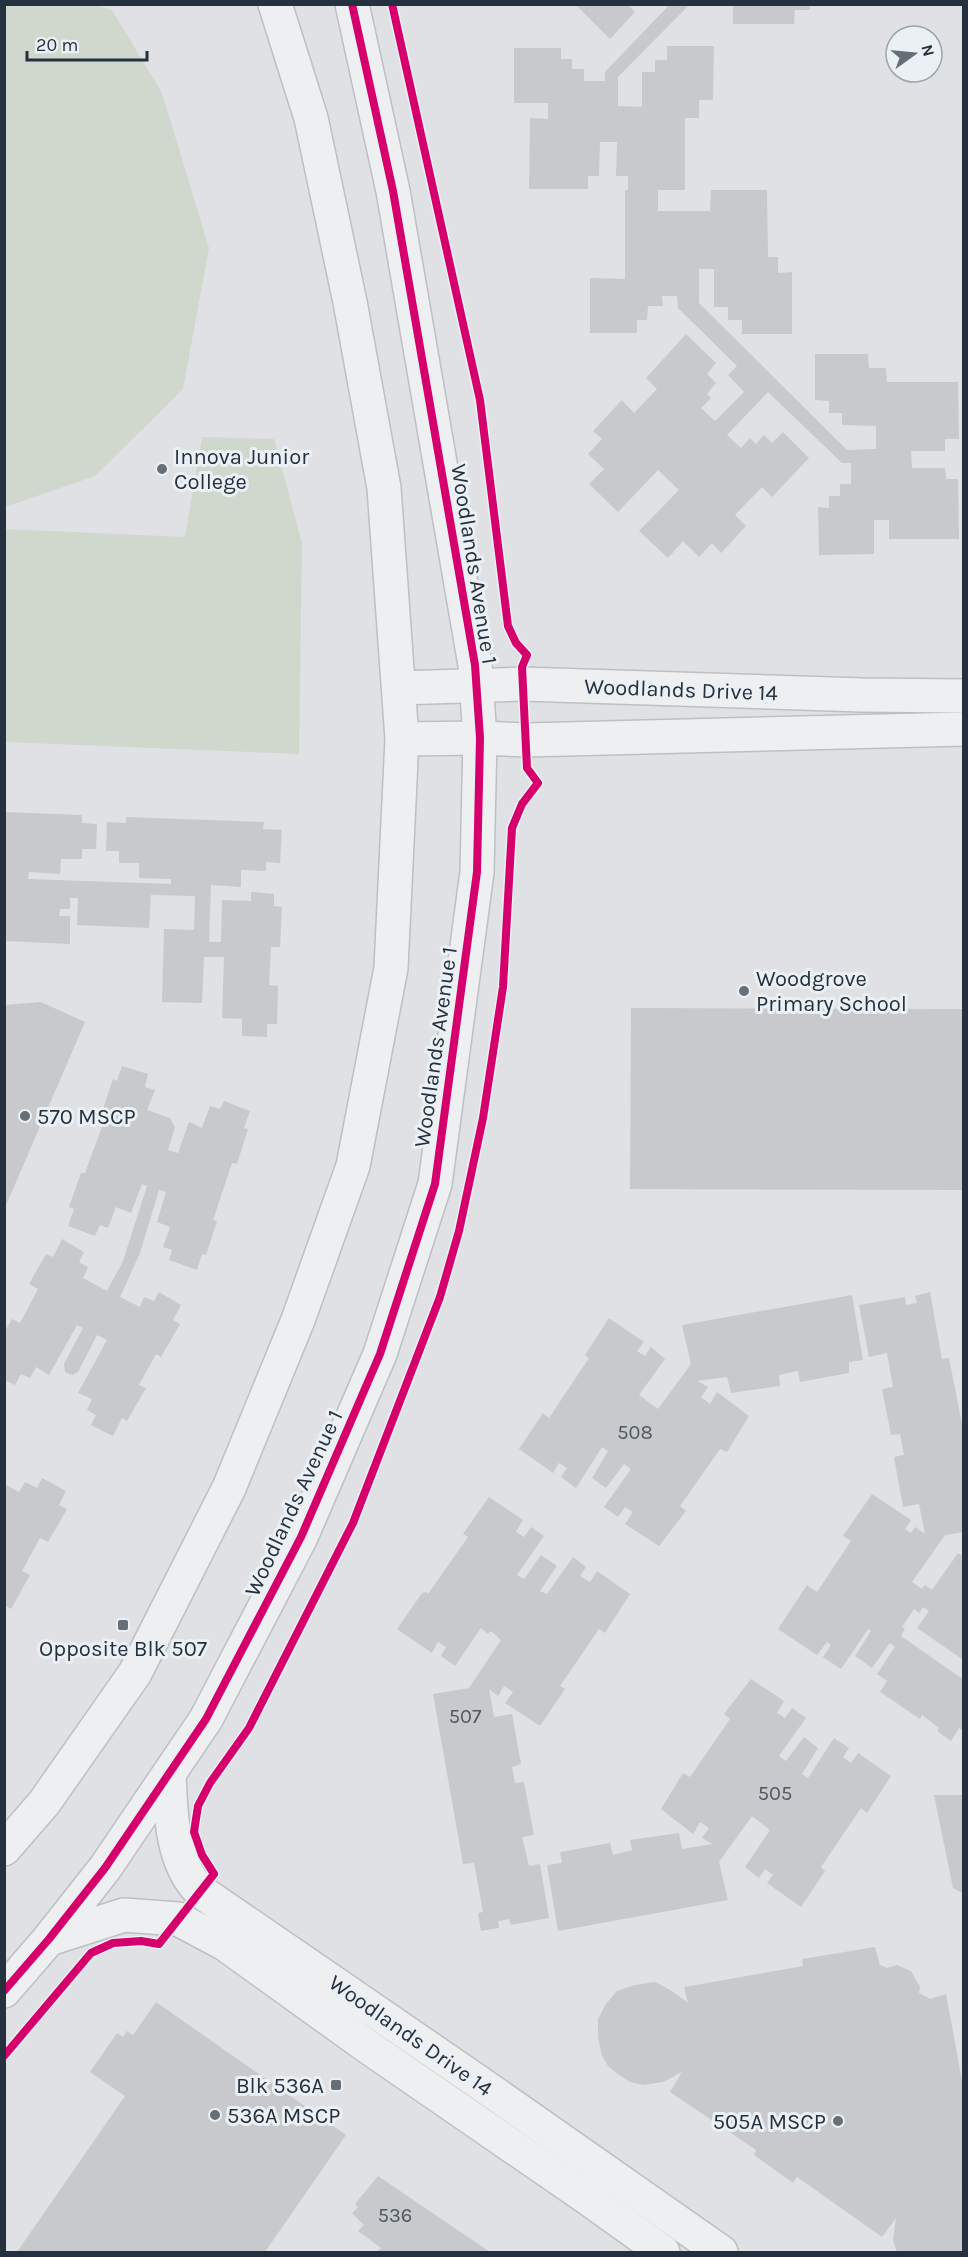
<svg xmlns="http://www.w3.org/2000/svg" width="968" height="2257" viewBox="0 0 968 2257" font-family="Karla,sans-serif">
	<rect width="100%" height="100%" fill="#dfe1e4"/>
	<g fill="#d0d8ce">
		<path d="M4 5H96L112 10 162 93 209 248 183 389 95 476 5 507Z"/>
		<path d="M202 437 274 439 302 543 299 754 5 742V529L185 537Z"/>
	</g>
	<g fill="#c7c9cc">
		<path d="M575 4H627L635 12 610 39Z"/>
		<path d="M670 4H690L618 77V106L642 107V72H655V60H667V46H714L713 100H699V118H685V190H658V211H710L711 190H767L768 257H778V273L792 272V334H742V320H728V307H714V269H699V303L847 450 876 449V426L842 425V413H829V401L815 400V354H868L869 368H886L887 382H958L959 439H945V451H911L912 468H945L946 479H958L959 539H889V520H874V554L819 555 818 507 829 508V496H840V484H851V463H842L768 392 727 435 741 448 750 438 756 444 764 435 772 443 783 432 809 458 772 497 762 487 735 515 746 526 721 553 712 543 699 557 683 541 668 558 639 531 679 490 658 470 618 512 589 484 604 469 588 454 602 439 593 431 622 400 634 413 657 389 646 378 686 334 716 363 707 374 716 383 707 394 711 398 701 408 715 421 744 392 728 375 737 366 678 308 677 296H662L663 306H648L647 320H637V333H590V278L625 279V190H628V176H616L617 142H600L599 176H588V189H529L530 118 548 119V103H514V48H561V59H572V69H584V81H605V72Z"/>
		<path d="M733 4H810V10H795L794 24H733Z"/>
		<path d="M4 812 82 815V823L97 824 96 849H82V859H61L60 874 29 872 28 879 171 884V879L139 878V863H119V851H106L107 822 126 823V817L264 822 263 829 282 830 280 863 266 862V871L241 870V887L211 885 209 942H221L222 900 251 901V892L274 894V906L282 907 280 947H271L269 985 278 986 277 1024H267V1037L242 1036V1019L222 1018 224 957H204L202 1003 162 1002 164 929 194 930 195 896 151 895 149 928 77 925 78 898H70V909H60L59 916H70V944L4 941Z"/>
		<path d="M41 1002 85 1022 4 1210V1005Z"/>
		<path d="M631 1008 964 1009V1190L630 1189Z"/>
		<path d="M122 1066 148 1074 145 1087 155 1090 147 1110 170 1118 175 1127 168 1150 178 1153 189 1122 202 1128 210 1106 220 1109 224 1101 250 1111 244 1128 248 1129 237 1164 232 1163 213 1220 217 1221 206 1255 202 1254 197 1270 169 1260 172 1250 163 1247 170 1227 157 1222 166 1192 159 1190 140 1253 120 1297 140 1307 144 1297 154 1301 159 1292 181 1305 173 1320 180 1324 161 1357 156 1354 139 1385 146 1388 127 1421 122 1418 113 1436 91 1425 96 1415 87 1410 92 1399 78 1393 107 1340 97 1335 78 1372 72 1375 65 1372 64 1364 83 1328 77 1325 49 1375 36 1367 30 1378 21 1374 15 1385 4 1380V1333L12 1319 20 1323 38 1289 29 1284 46 1254 53 1257 62 1239 84 1252 79 1262 88 1267 83 1278 107 1291 123 1261 147 1186 142 1184 131 1213 116 1207 108 1228 100 1225 95 1236 68 1226 74 1209 69 1207 81 1173H85L106 1116 101 1114 113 1079 117 1081Z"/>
		<path d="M930 1292 942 1359 949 1358 964 1434V1532L945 1535 912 1582 922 1589 925 1585 932 1590 958 1553 964 1557V1657L962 1659 917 1628 929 1611 923 1607 919 1613 914 1609 902 1627 905 1629 901 1636 964 1680V1731L959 1728 951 1741 937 1731 939 1728 922 1715 920 1719 880 1692 887 1681 877 1674 895 1647 890 1643 872 1668 855 1656 871 1631 868 1629 841 1669 823 1657 831 1645 827 1642 817 1655 778 1629 807 1585 817 1592 851 1541 843 1536 872 1494 911 1520 905 1529 911 1533 915 1527 925 1534 919 1504 903 1507 894 1457 904 1455 900 1434 891 1435 882 1389 893 1387 887 1353 869 1357 859 1305 905 1297 906 1305 917 1303 915 1296Z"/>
		<path d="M852 1295 863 1360 849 1362V1373L800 1382 798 1371 779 1375 780 1386 731 1393 727 1377 697 1381 708 1387 701 1397 710 1404 717 1392 749 1416 727 1452 720 1449 680 1506 686 1511 659 1546 625 1524 633 1512 625 1507 618 1517 604 1507 631 1469 624 1464 606 1488 592 1478 608 1451 602 1447 576 1488 561 1477 567 1468 559 1463 553 1473 519 1449 543 1413 549 1418 589 1358 585 1355 609 1318 644 1342 637 1351 645 1356 651 1347 665 1359 639 1395 658 1409 691 1364 682 1325Z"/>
		<path d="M42 1478 66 1491 59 1505 67 1509 48 1542 40 1538 22 1571 30 1575 11 1609 4 1605V1484L19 1492 25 1482 37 1488Z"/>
		<path d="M489 1497 523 1520 516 1532 524 1537 531 1527 544 1536 517 1575 524 1579 541 1555 557 1566 540 1591 547 1594 573 1557 586 1567 580 1576 590 1582 597 1571 630 1594 605 1633 599 1629 560 1686 565 1689 540 1726 505 1703 513 1692 504 1686 498 1696 489 1689 494 1717 512 1714 521 1764 512 1767 515 1783 524 1782 534 1835 522 1837 529 1866 540 1864 549 1918 511 1925 509 1919 498 1921 499 1928 481 1931 478 1913 483 1912 474 1863 463 1864 433 1694 469 1688 501 1640 491 1631 488 1634 481 1628 455 1666 441 1656 446 1647 438 1642 432 1653 397 1629 422 1593 426 1592 428 1594 468 1537 463 1534Z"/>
		<path d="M751 1679 784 1701 777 1713 785 1718 792 1708 806 1718 779 1756 786 1761 804 1737 818 1748 802 1774 808 1778 834 1738 849 1748 843 1757 851 1763 858 1753 891 1776 867 1813 861 1808 821 1867 825 1871 801 1907 767 1883 773 1875 765 1869 759 1878 745 1867 770 1830 752 1816 719 1862 728 1900 558 1931 547 1865 562 1863 560 1852 610 1843 613 1855 632 1850 630 1840 679 1833 682 1849 713 1844 702 1838 709 1828 700 1822 693 1834 661 1809 683 1773 690 1777 730 1719 724 1714Z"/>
		<path d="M934 1795H964V1894L953 1888Z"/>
		<path d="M875 1947 880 1965 887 1968 897 1965 911 1971 920 1987 919 1993 930 1999 946 1994 964 2091V2190H961L964 2192V2252H897L893 2240 896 2218 882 2237 797 2177 793 2183 754 2155 756 2150 670 2092 682 2072 663 2082 643 2085 630 2082 619 2075 608 2066 602 2056 598 2037V2019L606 2004 617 1991 635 1985 655 1982 672 1991 688 2003 684 1987 803 1966 802 1959Z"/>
		<path d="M156 2002 346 2135 265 2252H17L125 2096 90 2072 117 2033 123 2037 127 2031 133 2035Z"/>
		<path d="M378 2176 490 2252H377L381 2248 358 2231 364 2225 352 2213 358 2207 355 2204Z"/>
	</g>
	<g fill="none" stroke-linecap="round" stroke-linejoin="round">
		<defs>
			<g id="minor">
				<path d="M399 688 523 684 862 695 964 696"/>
				<path d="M402 739 480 738 526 740 964 729"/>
				<path d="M169 1775C171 1814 171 1862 200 1891L484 2086 721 2252"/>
				<path d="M49 1939 124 1915 178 1919 225 1944 364 2044 586 2197 663 2252"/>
			</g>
			<g id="tertiary">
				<path d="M4 1849 44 1803 135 1673 229 1488 298 1320 353 1166 391 968 402 739 384 488 350 302 311 118 275 4"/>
				<path d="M4 1991 49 1939 105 1868 206 1719 301 1537 380 1354 435 1184 477 872 480 738 475 665 393 191 352 4"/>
			</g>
		</defs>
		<use href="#minor" stroke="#bdbfc2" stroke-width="36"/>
		<use href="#tertiary" stroke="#bdbfc2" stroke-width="36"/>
		<use href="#minor" stroke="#eeeff1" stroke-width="33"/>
		<use href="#tertiary" stroke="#eeeff1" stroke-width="33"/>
		<defs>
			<g id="cycleway">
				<path d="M4 1991 49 1939 105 1868 206 1719 301 1537 380 1354 435 1184 477 872 480 738 475 665 393 191 352 4"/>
				<path d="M4 2056 91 1953 113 1943 141 1941 159 1944 214 1874 202 1855 194 1832 198 1806 210 1783 249 1728 353 1523 440 1297 459 1231 483 1118 503 987 512 828 522 804 538 783 527 768 522 667 527 655 516 643 508 626 480 400 392 4"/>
			</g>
		</defs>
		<use href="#cycleway" stroke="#ebf0f5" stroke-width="11"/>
		<use href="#cycleway" stroke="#d6006c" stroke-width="8"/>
	</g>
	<g fill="#666f78" stroke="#ebf0f5" stroke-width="2">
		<circle cx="162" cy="469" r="6"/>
		<circle cx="744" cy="991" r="6"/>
		<circle cx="25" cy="1116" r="6"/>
		<rect x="117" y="1619" width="12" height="12" rx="3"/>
		<rect x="330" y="2079" width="12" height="12" rx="3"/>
		<circle cx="215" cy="2115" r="6"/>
		<circle cx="838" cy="2121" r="6"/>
	</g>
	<g text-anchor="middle" stroke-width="6" stroke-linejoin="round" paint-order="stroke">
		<g font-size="20" fill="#4e5862">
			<text x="635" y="1439">508</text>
			<text x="465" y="1723">507</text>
			<text x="775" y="1800">505</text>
			<text x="395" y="2222">536</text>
		</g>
		<g font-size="22" fill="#25313e" stroke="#ebf0f5" text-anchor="start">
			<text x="174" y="464">Innova Junior<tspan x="174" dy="25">College</tspan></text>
			<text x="756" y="986">Woodgrove<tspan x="756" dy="25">Primary School</tspan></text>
			<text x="37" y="1124">570 MSCP</text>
			<text x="123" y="1656" text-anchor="middle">Opposite Blk 507</text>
			<text x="324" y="2093" text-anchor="end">Blk 536A</text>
			<text x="227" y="2123">536A MSCP</text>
			<text x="826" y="2129" text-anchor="end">505A MSCP</text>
		</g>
		<g font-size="22" fill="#25313e" stroke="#ebf0f5">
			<text transform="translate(475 564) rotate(81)" y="8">Woodlands Avenue 1</text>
			<text transform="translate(681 689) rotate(2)" y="8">Woodlands Drive 14</text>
			<text transform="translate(435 1047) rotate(-82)" y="8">Woodlands Avenue 1</text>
			<text transform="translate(293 1503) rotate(-65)" y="8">Woodlands Avenue 1</text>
			<text transform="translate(411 2035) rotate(35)" y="8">Woodlands Drive 14</text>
		</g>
	</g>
	<rect width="968" height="2257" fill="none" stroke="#25313e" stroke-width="12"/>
	<g transform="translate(914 54) rotate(75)"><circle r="28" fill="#ebf0f5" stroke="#9ca4ac" stroke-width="1.5"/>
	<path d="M0-4.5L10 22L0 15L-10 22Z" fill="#666f78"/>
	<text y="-9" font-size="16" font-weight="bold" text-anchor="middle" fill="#25313e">N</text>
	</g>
	<path d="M27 51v9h120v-9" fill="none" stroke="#25313e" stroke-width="3"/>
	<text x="36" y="51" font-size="18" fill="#25313e" stroke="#ebf0f5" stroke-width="4.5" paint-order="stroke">20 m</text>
</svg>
